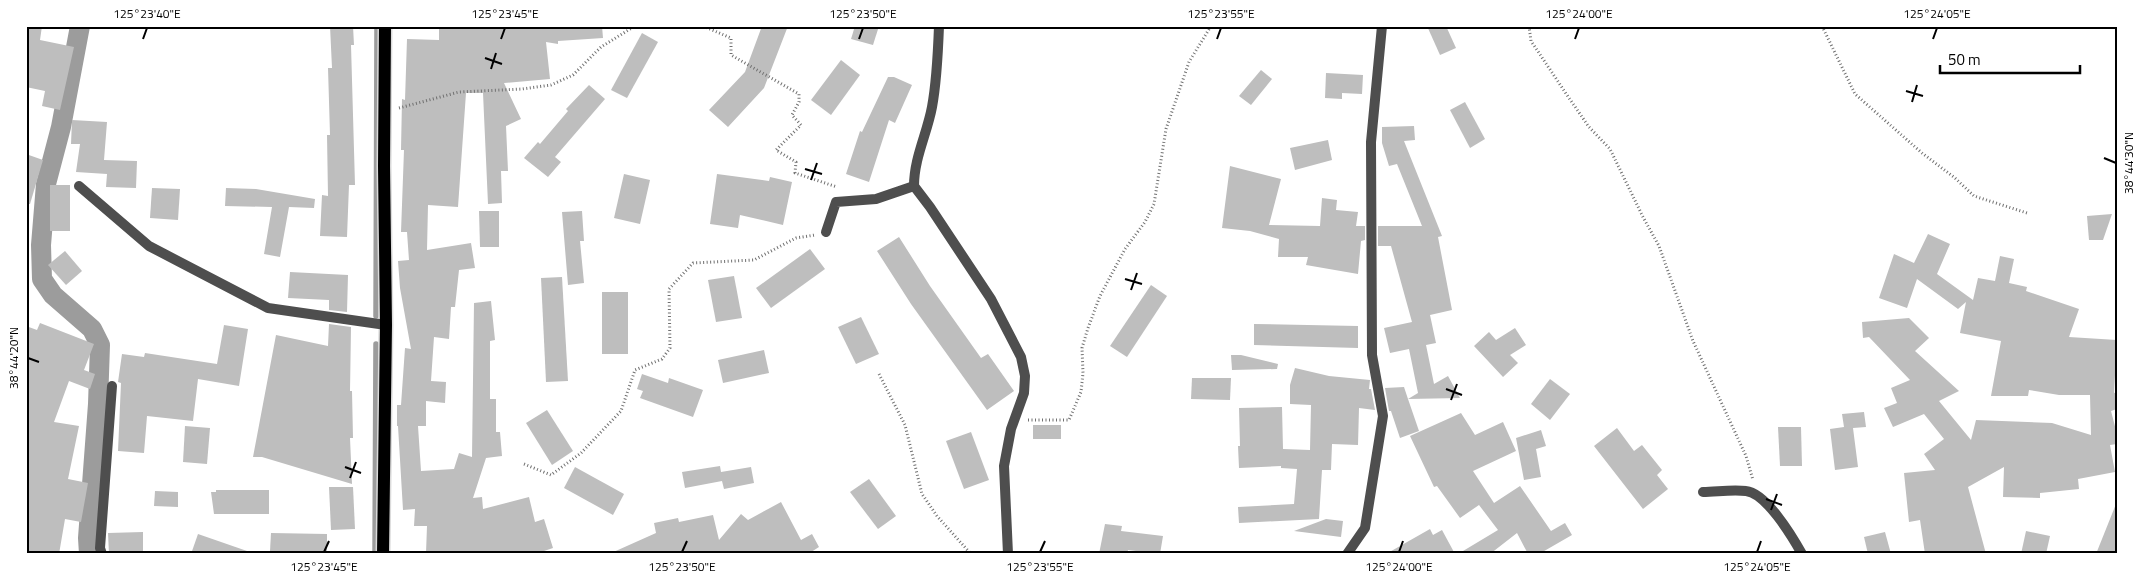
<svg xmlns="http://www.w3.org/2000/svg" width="2143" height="580" viewBox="0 0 2143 580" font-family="'Titillium Web',sans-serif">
	<rect width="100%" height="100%" fill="#fff"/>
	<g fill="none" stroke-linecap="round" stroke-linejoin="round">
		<g stroke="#9c9c9c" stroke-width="5.5">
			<path d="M376 316 377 26"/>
			<path d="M375 554 376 344"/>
		</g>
		<path stroke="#9c9c9c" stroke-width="20" d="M80 26 61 127 46 184 41 245 42 279 53 295 92 329 100 345 98 404 88 538 89 554"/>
	</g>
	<g fill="#bebebe">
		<path d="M26 26H42L40 40 74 47 60 110 42 106 45 91 26 87Z"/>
		<path d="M330 26H353L354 45H351L355 185H349L347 237 320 236 322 195 328 196 327 135H330L328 68H332Z"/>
		<path d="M439 26H602L603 38 558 41V44L546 42 550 79 504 83 521 119 506 126 508 171H501L502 203 488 204 483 93H466L458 207 428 205 427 250 471 243 475 268 459 270 455 307H451L449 339 434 337 431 381 446 382 445 403 426 401V426H418L421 471 454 469 459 453 472 457 474 303 491 301 495 340 490 341V399H496V432H500L502 456 486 458 473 498 482 497 483 509 529 497 535 522 544 519 553 548 535 554 426 553 427 526H414L415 509 403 510 398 426H397V405H401L405 348 411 349 400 288 398 261 409 260 407 232H401L404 150H401L402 99 405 100 407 39 439 40Z"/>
		<path d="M762 26H788L764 88 728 127 709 110 745 72Z"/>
		<path d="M855 26H879L873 45 851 39Z"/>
		<path d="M1427 26H1446L1456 48 1440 55Z"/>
		<path d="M642 33 658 42 627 98 611 90Z"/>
		<path d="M841 60 860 75 831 115 811 100Z"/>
		<path d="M1261 70 1272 79 1251 105 1239 96Z"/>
		<path d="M1326 73 1363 75 1362 94 1342 93V99L1325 98Z"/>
		<path d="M888 77H894L912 85 895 123 889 120 869 182 846 174 860 131 862 132Z"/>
		<path d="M589 85 605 99 555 157 561 162 548 177 524 158 538 142 540 144 568 111 566 109Z"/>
		<path d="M1465 102 1485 139 1470 148 1450 110Z"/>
		<path d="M72 120 107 122 104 160 137 161 136 188 106 187 107 174 76 172 80 144H71Z"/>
		<path d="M1414 126 1415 140 1404 141 1442 236 1438 237 1452 310 1430 315 1436 343 1426 345 1434 384 1448 376 1460 398 1408 399 1419 431 1400 438 1391 411H1389L1385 388 1404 387 1408 399 1418 393 1409 349 1390 353 1384 328 1412 322 1391 246H1378V226H1422L1397 164 1389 166 1382 143V127Z"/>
		<path d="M1328 140 1332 160 1295 170 1290 148Z"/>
		<path d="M26 154 43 160 30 204H26Z"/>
		<path d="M1230 166 1281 179 1269 225 1320 226 1322 198 1337 200 1336 210 1358 212 1356 226H1365V240L1361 241 1358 274 1306 265 1308 257H1278L1279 239 1250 231 1222 228Z"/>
		<path d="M624 174 650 180 640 224 614 218Z"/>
		<path d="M717 174 769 181 770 177 792 182 783 225 740 215 738 228 710 224Z"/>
		<rect x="50" y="185" width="20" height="46"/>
		<path d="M152 188 180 189 178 220 150 218Z"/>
		<path d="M226 188 256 189 315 199 314 208 289 207 280 257 264 254 272 207 225 206Z"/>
		<path d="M479 211H499V247H480Z"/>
		<path d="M582 211 584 241H580L584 283 568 285 562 212Z"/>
		<path d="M2112 214 2103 240H2089L2087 216Z"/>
		<path d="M1928 234 1950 244 1937 274 1973 300 1978 278 1995 281 2000 256 2014 259 2009 283 2027 287 2026 291 2079 309 2069 337 2117 340 2114 393 2117 392V409L2111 411 2117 434V444L2110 445 2115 472 2078 479 2079 489 2040 493V498L2003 497 2004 467 1968 487 1986 554H1925L1920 520 1909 522 1904 473 1935 470 1924 454 1944 439 1924 414 1893 427 1884 408 1897 403 1891 388 1910 380 1869 337 1863 338 1862 322 1909 318 1929 338 1915 351 1959 391 1939 401 1971 440 1976 420 2052 423 2091 435 2090 395H2059L2029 390 2028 396H1991L2001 341 1960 333 1966 302 1958 309 1917 279 1907 308 1879 298 1894 254 1914 263Z"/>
		<path d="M899 237 930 286 981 358 988 354 1014 391 987 410 911 304 877 251Z"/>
		<path d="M810 249 825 269 771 308 756 288Z"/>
		<path d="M65 251 82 271 66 285 48 265Z"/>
		<path d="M290 272 348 275 347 312 329 310V300L288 298Z"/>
		<path d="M734 276 742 318 716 322 708 280Z"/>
		<path d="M562 277 568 381 546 382 541 278Z"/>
		<path d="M1151 285 1167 296 1127 357 1110 346Z"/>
		<rect x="602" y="292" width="26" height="62"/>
		<path d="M861 317 879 354 856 364 838 327Z"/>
		<path d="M40 323 94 344 84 370 95 374 90 389 69 381 54 422 79 426 68 479 88 483 81 522 65 519 59 554H26V326L37 330Z"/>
		<path d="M329 324 351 327 350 391H352L353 438H350L352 484 262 457H253L276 335 328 346Z"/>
		<path d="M1254 324 1358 326V348L1254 345Z"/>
		<path d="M224 325 248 329 239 386 198 379 193 421 147 416 144 453 118 451 121 383 118 382 122 354 144 357 145 353 217 364Z"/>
		<path d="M1515 328 1526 345 1510 355 1518 363 1503 377 1474 346 1489 332 1496 340Z"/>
		<path d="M764 350 769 373 723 383 718 360Z"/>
		<path d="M1231 355H1241L1278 364 1277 369 1232 370Z"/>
		<path d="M1295 368 1329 376 1370 380 1369 389H1371L1375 410 1359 408 1358 445 1332 444 1331 470H1322L1319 519 1239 523 1238 507 1294 504 1297 469 1281 468V466L1239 468 1238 446H1240L1239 408 1282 407 1283 449 1310 450 1311 405 1290 404V385Z"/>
		<path d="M642 374 668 383 669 378 703 390 693 417 640 398 643 391 637 389Z"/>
		<path d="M1192 378H1231L1230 400 1191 399Z"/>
		<path d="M1550 379 1570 394 1550 420 1531 404Z"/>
		<path d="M547 410 573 451 552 465 526 423Z"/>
		<path d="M1864 412 1866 427 1853 428 1858 467 1835 470 1830 429 1844 427 1842 414Z"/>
		<path d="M1461 413 1475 435 1503 422 1516 451 1473 471 1494 503 1520 486 1551 531 1565 523 1572 535 1539 554H1528L1517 533 1490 554H1458L1498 530 1479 505 1460 518 1437 486 1434 487 1410 436Z"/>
		<rect x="1033" y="425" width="28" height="14"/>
		<path d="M185 426 210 428 207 464 183 462Z"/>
		<path d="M1778 427H1801L1802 466H1780Z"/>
		<path d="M1617 428 1634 451 1642 445 1662 470 1657 475 1668 489 1643 509 1594 446Z"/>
		<path d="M1541 430 1546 446 1536 449 1541 477 1524 480 1516 438Z"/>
		<path d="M971 432 989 480 964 489 946 441Z"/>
		<path d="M720 466 721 472 751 467 754 483 724 489 722 481 685 488 682 472Z"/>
		<path d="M575 467 624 494 613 515 564 488Z"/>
		<path d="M869 479 896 516 878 529 850 492Z"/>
		<path d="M329 487H353L355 529 331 530Z"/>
		<path d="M216 490H269V514H214L211 492H216Z"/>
		<path d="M155 491 178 492V507L154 506Z"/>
		<path d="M781 502 801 540 812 534 819 547 808 554H609L656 533 654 523 678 518 679 522 713 515 719 540 741 514 748 520Z"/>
		<path d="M2116 504 2117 554H2096Z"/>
		<path d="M1326 519 1343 521 1341 537 1294 531Z"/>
		<path d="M1105 524 1122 526 1121 531 1163 536 1160 554 1128 550 1127 554H1099Z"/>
		<path d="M1430 529 1433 535 1442 530 1455 554H1386Z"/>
		<path d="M2026 531 2050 536 2046 554H2021Z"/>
		<path d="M143 532V554H109L108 533Z"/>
		<path d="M1885 532 1891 554H1868L1864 537Z"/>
		<path d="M271 533 327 534V554L270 551Z"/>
		<path d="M198 534 247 551V554H191Z"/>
	</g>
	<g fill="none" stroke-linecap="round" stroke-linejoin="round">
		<defs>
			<path id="primary" d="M383 554 386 325 384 166 385 26"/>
		</defs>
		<use href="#primary" stroke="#dbdbdb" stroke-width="15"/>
		<g stroke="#707070" stroke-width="3" stroke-dasharray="1 2.5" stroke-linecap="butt">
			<path d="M703 26 731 38V55L799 94V102L792 115 801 125 776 150 796 162 795 173 837 187"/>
			<path d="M1529 26 1531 41 1569 98 1589 127 1610 149 1643 217 1659 246 1693 341 1746 456 1753 480"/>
			<path d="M1822 26 1855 94 1922 153 1955 178 1974 196 2027 213"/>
			<path d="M399 108 459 92 522 89 551 85 573 75 601 47 635 26"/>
			<path d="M879 374 905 425 922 494 937 516 971 554"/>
			<path d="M1028 420H1069L1081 392 1083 373 1082 348 1088 328 1100 296 1125 249 1145 222 1154 204 1166 129 1189 62 1211 26"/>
			<path d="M524 464 551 475 581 453 621 411 635 370 662 359 670 348 669 289 693 263 754 260 796 238 815 235"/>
		</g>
		<g stroke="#4e4e4e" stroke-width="10">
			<path d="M939 26C938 53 937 80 932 107 927 134 914 158 914 186L930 207 991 299 1021 357 1025 376 1024 393 1011 429 1004 466 1008 554"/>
			<path d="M79 186 149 246 268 308 386 325"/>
			<path d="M826 232 836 202 876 199 914 186"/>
			<path d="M1703 492C1716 492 1732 489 1746 491 1766 493 1792 536 1802 554"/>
			<path d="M102 554 100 548 112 386"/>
			<path d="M1347 554 1365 528 1383 416 1372 355 1371 142 1382 26"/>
		</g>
		<use href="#primary" stroke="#000" stroke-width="12"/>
	</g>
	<path fill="none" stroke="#000" stroke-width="2" d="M143 39 147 28M501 39 505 28M859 39 863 28M1217 39 1221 28M1575 39 1579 28M1933 39 1937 28M485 58 502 64M491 69 496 53M1906 91 1923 96M1912 102 1917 85M2104 158 2116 163M805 169 822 174M811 180 817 163M1125 279 1142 284M1131 290 1137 273M28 358 39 362M1446 389 1462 395M1451 400 1457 384M345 467 361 473M350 478 356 462M1766 499 1782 505M1771 510 1777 494M324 552 329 541M682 552 687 541M1040 552 1045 541M1399 552 1403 541M1757 552 1761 541"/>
	<rect width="2143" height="580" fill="none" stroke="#ffffff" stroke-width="55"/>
	<path d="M1940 65v8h140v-8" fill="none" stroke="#000000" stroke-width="2.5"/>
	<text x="1948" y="65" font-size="15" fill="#000000" stroke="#ffffff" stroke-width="4" paint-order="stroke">50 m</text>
	<rect x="28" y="28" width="2088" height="524" fill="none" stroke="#000" stroke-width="2"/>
	<g font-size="12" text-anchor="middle" fill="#000">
		<text x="147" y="18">125°23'40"E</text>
		<text x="505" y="18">125°23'45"E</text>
		<text x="863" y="18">125°23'50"E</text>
		<text x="1221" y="18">125°23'55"E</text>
		<text x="1579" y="18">125°24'00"E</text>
		<text x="1937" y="18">125°24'05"E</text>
		<text transform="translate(2129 163) rotate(-90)" y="4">38°44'30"N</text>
		<text transform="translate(14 358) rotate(-90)" y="4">38°44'20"N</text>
		<text x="324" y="571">125°23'45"E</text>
		<text x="682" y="571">125°23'50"E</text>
		<text x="1040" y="571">125°23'55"E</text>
		<text x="1399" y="571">125°24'00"E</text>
		<text x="1757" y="571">125°24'05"E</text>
	</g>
</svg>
